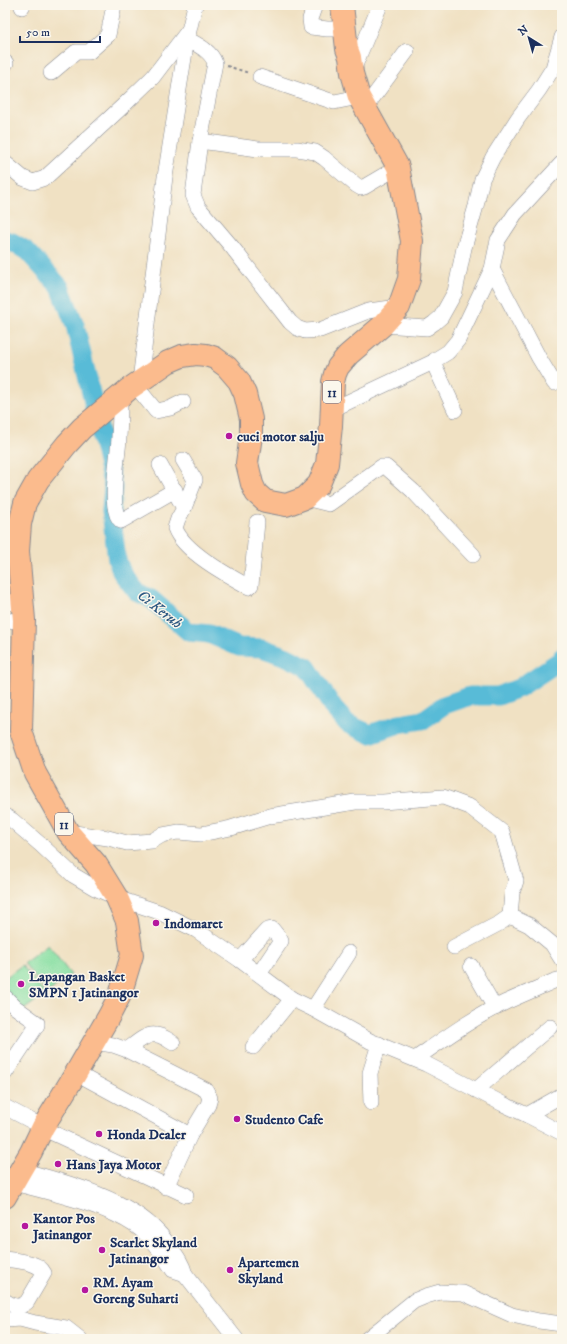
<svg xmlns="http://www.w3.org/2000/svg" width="567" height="1344" viewBox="0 0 567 1344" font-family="'IM FELL DW Pica',serif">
	<rect width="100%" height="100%" fill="#fbf7ec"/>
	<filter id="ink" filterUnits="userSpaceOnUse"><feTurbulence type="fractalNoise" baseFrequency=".025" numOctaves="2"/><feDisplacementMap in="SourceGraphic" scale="8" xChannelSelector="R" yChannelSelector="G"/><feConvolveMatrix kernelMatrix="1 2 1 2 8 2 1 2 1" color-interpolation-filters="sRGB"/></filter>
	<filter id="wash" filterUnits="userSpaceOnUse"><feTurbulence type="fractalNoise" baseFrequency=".012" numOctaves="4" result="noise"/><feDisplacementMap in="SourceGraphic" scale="16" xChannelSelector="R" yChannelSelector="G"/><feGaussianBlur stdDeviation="0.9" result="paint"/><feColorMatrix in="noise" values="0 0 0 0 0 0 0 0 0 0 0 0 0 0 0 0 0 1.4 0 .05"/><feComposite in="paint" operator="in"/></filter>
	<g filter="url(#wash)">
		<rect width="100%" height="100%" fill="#f0e1c3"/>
		<g fill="#88dfa3" stroke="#528780">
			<path d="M48 945 71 975 47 993 24 963Z"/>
			<path d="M22 965 45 994 21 1012 5 991V978Z"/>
		</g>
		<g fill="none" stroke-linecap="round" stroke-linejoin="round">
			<path stroke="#59bbd7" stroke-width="19" d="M5 240 12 242 27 251 60 287 75 325 113 487 111 511 117 560 122 573 137 592 151 599 189 632 209 634 239 647 262 648 287 657 307 667 334 709 348 724 370 734 399 724 423 720 444 705 470 696H498L519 688 561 660 562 657"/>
		</g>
	</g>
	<g filter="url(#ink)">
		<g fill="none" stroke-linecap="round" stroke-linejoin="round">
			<defs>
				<g id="minor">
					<path d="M315 5 310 19 311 27 327 29H344"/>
					<path d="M22 7 23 5"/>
					<path d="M187 39C198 45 211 51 215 63L200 141 193 195 198 207 232 247 290 322 297 328 305 331 320 330 368 311 399 307"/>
					<path d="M5 64 6 63"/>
					<path d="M353 70 380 5"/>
					<path d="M51 73 76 52H89L108 35 114 5"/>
					<path d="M260 77 334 102 359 97"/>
					<path d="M365 108 407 51"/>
					<path d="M200 141 258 149H297L315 152 324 158 356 185 361 188 364 187 398 167"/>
					<path d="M5 163 23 178 33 182 45 178 124 105 153 77 188 31"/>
					<path d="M492 269 539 358 554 383"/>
					<path d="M383 325 427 328 434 323 441 317 455 292 464 248 476 206 482 179 493 157 518 118 539 90 553 68 562 37"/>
					<path d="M433 362 455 410"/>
					<path d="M140 381 165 177 187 39 195 5"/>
					<path d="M135 385 156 411 171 408 183 402"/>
					<path d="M120 397C120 410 120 423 119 437 119 454 107 510 121 521L175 490"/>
					<path d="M331 410 433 362 435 360 448 352 458 340 492 269 498 240 515 214 562 163"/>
					<path d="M183 460 195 480 184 508"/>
					<path d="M160 465 184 508 178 519 175 528C183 551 227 575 249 587L251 585 257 522"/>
					<path d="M305 498 329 504 381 467H386L413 491 473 555"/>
					<path d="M5 603 22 601"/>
					<path d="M5 621 24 620"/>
					<path d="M5 816 12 820 41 845 73 875 95 888 117 898 159 912 196 930 240 960 292 999 313 1009 370 1041 426 1064 503 1104 527 1115 562 1133"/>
					<path d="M68 832 108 838 127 843 152 841 162 835 178 832 201 834 231 828 270 816 355 802H383L443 797 470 807 502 832 516 881 512 893 510 916 500 923 454 947"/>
					<path d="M510 916 529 925 552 944 562 960"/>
					<path d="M240 960 267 930 272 929 280 939 281 941 259 974"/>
					<path d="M471 966 495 1008"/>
					<path d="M5 997 15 1007 37 1023V1025L5 1073"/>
					<path d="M313 1009 349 953"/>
					<path d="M94 1042 113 1045 127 1050 206 1090 210 1098 208 1105 190 1135 166 1187"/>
					<path d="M253 1047 292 999"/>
					<path d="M127 1050C134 1045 146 1033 156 1035 162 1035 168 1040 173 1043"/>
					<path d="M415 1059C444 1039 474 1017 506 1002 522 995 538 988 554 981L562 979"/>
					<path d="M76 1073 190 1135"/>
					<path d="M476 1090 550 1027"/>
					<path d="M371 1103 370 1073 379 1044"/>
					<path d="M5 1107 43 1127"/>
					<path d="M527 1115 562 1095"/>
					<path d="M42 1128 186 1195"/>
					<path d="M21 1170C65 1182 128 1198 159 1233 163 1237 167 1243 170 1247 177 1256 182 1263 185 1274L236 1339"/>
					<path d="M14 1183C52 1193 103 1204 136 1226 151 1236 163 1255 173 1270L185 1274"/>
					<path d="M5 1259C17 1261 38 1261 44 1273L27 1302C19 1309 13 1306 5 1301"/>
					<path d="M5 1320 20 1319 35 1323 66 1328 80 1339"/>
					<path d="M367 1339 414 1301 426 1296 440 1292 463 1293 512 1315 539 1321 562 1324"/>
				</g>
				<path id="highway" d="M5 1197 31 1152 43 1127 76 1073 109 1016 120 995 132 955 127 921 117 898 96 864 68 832 35 773 21 731 24 620 18 551 20 524 25 503 38 480 67 444 82 428 129 389 168 362 182 356 196 354 206 355 215 358 227 367 239 381 245 394 251 419V436L247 463 252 484 256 493 265 501 286 505 305 498 319 484 327 464 331 426 333 382 335 374 338 367 348 355 383 325 399 307 409 279 412 241 398 167 359 97 352 73 350 57 347 49 342 5"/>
			</defs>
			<use href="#minor" stroke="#868890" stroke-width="16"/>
			<use href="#highway" stroke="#868890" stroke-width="24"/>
			<path stroke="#868890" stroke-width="2" stroke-dasharray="3 3" stroke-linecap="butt" d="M227 66 249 73"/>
			<use href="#minor" stroke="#fff" stroke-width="15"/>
			<use href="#highway" stroke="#fbbb8d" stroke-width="22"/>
		</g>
	</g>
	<g fill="#b5179e" stroke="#fbf7ec" stroke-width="1.5">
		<circle cx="229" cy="436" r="4"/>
		<circle cx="156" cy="923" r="4"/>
		<circle cx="21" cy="984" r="4"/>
		<circle cx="237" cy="1119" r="4"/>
		<circle cx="99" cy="1134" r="4"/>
		<circle cx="58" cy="1164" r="4"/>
		<circle cx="25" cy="1226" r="4"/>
		<circle cx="102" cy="1250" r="4"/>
		<circle cx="230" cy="1270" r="4"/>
		<circle cx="85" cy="1290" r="4"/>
	</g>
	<g text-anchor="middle" stroke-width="3" stroke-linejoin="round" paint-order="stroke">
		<g fill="#fbf7ec" stroke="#5e6b89" stroke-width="1">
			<rect x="323" y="381" width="18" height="22" rx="3"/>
			<rect x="55" y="813" width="18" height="22" rx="3"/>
		</g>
		<g font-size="13" font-weight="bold" fill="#1b2f5e">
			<text x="332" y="397">11</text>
			<text x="64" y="829">11</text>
		</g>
		<g font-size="14" font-weight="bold" fill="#1b2f5e" stroke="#fbf7ec" text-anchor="start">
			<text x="237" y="441">cuci motor salju</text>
			<text x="164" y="928">Indomaret</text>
			<text x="29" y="981">Lapangan Basket<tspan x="29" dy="16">SMPN 1 Jatinangor</tspan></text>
			<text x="245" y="1124">Studento Cafe</text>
			<text x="107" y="1139">Honda Dealer</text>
			<text x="66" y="1169">Hans Jaya Motor</text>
			<text x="33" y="1223">Kantor Pos<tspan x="33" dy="16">Jatinangor</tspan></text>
			<text x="110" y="1247">Scarlet Skyland<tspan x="110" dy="16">Jatinangor</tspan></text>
			<text x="238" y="1267">Apartemen<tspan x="238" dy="16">Skyland</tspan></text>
			<text x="93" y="1287">RM. Ayam<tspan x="93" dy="16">Goreng Suharti</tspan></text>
		</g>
		<g font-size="15" font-style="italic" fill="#2e5982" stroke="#fbf7ec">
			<text transform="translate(160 609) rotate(38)" y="5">Ci Keruh</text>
		</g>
	</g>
	<rect width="567" height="1344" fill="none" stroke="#fbf7ec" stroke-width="20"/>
	<g transform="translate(529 38) rotate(323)" stroke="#fbf7ec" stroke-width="3" paint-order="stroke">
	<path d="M0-3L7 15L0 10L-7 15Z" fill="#1b2f5e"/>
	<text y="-6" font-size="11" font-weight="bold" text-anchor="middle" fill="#1b2f5e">N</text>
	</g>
	<path d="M20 36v6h80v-6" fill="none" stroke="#1b2f5e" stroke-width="2"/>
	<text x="26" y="36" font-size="12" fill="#1b2f5e" stroke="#fbf7ec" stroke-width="3" paint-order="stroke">50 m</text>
</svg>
